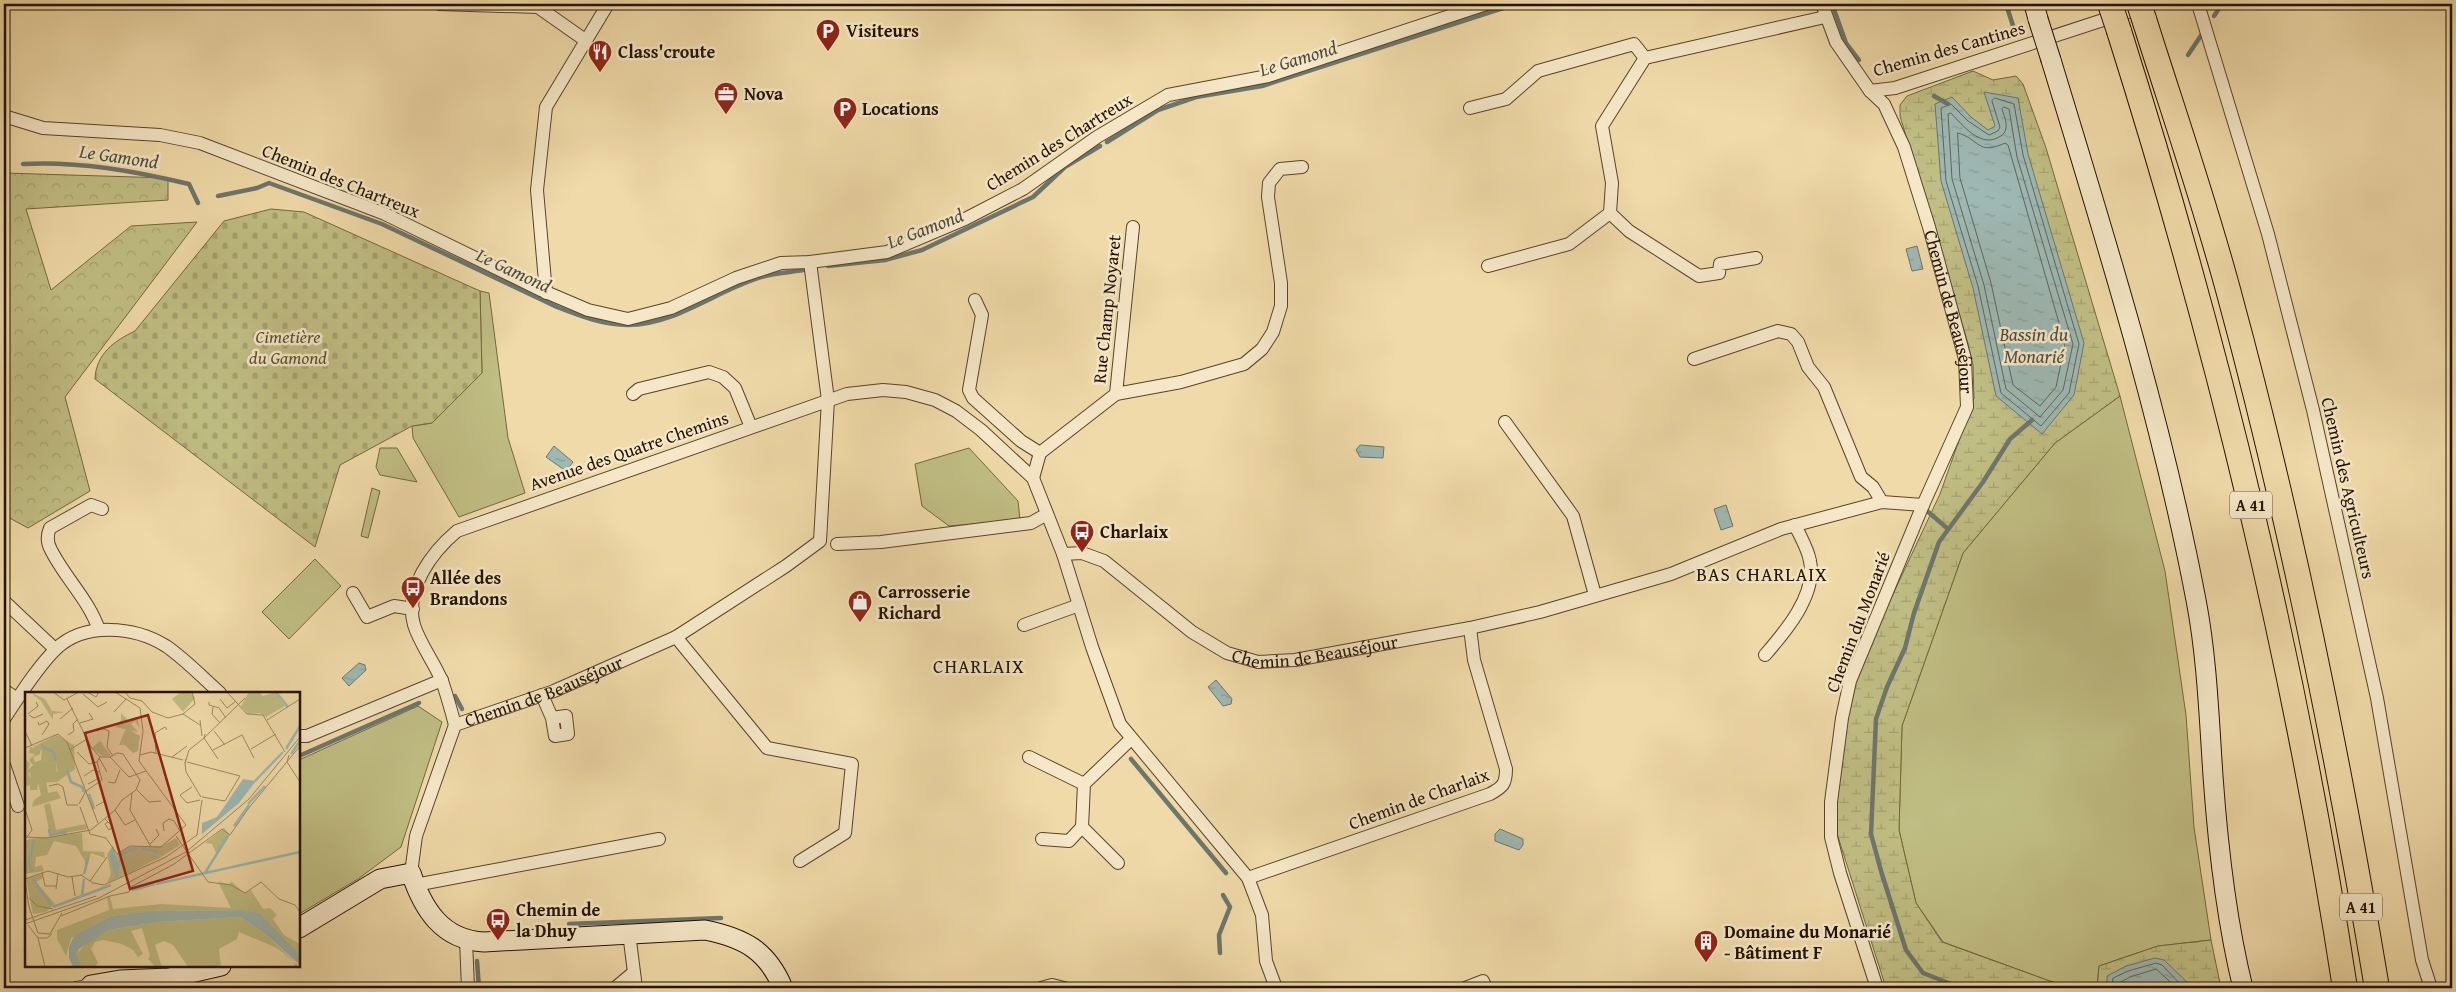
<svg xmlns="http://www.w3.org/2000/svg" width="2456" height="992" viewBox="0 0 2456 992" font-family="'Gentium Book Plus',serif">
	<defs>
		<pattern id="forest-crowns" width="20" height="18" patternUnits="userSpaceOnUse" patternTransform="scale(1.25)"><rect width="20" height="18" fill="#c0be84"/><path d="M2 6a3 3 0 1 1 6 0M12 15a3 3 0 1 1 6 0" fill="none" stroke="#a5a270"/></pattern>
		<pattern id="wetland-marsh" width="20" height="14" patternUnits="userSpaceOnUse" patternTransform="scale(1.25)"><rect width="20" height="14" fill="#c0be84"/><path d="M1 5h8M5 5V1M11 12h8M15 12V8" fill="none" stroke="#a5a270"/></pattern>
		<pattern id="cemetery-stones" width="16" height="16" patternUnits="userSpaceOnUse" patternTransform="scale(1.25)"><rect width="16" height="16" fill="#c0be84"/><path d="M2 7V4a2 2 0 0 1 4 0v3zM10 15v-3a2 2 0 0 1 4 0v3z" fill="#a5a270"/></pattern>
		<pattern id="water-ripples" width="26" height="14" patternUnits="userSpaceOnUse" patternTransform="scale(1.25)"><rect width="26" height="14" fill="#9eb8b3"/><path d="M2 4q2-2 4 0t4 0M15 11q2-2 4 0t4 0" fill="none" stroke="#889d98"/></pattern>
	</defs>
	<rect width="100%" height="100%" fill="#f0daa9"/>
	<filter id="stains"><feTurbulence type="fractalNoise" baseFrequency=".004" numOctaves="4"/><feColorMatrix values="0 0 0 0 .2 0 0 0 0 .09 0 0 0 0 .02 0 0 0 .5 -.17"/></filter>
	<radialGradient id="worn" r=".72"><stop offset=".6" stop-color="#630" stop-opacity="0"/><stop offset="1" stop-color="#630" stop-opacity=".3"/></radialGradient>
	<g fill="#c0be84" stroke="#726842">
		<path d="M480 291 489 293 508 438 525 493 459 517 413 438 412 426 432 423 482 373Z"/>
		<path d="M2120 396 2165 571 2186 715 2194 827 2211 940 2158 946 2099 966 2097 988H2069L1943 942 1916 903 1899 830 1902 726 1963 553 2055 443Z"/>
		<path d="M380 448H397L417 482 380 475 376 467Z"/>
		<path d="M969 448 1018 501 1020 520 949 526 922 506 915 464Z"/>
		<path d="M372 488 380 491 368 538 361 536Z"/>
		<path d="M315 559 341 586 289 639 262 612Z"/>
		<path d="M418 706 442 722 401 847 358 879 299 914V760Z"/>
	</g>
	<path fill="url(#forest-crowns)" stroke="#726842" d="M4 173 168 178V200L26 209 51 290 131 226 197 222 65 397 90 491 28 528 4 515Z"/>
	<g fill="url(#wetland-marsh)" stroke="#726842">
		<path d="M1973 71 1993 80 2016 76 2023 84 2046 148 2120 396 2055 443 1963 553 1902 726 1899 830 1916 903 1942 942 2069 988H1886L1834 824 1844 716 1857 671 1940 494 1974 398 1973 365 1967 340 1900 116V105L1907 96Z"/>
		<path d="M2211 940 2221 988H2097L2099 966 2158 946Z"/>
	</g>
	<path fill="url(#cemetery-stones)" stroke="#726842" d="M271 209 304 212 480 291 482 373 432 423 412 426 340 465 315 547 95 379C96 354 114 341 135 331L224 221Z"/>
	<g fill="url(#water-ripples)" stroke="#6d766c">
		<path d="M1984 92 2018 98 2028 154 2084 343 2074 395 2042 434 1996 396 1973 288 1941 181 1935 104 1952 97 1971 117 1988 130 1995 126Z"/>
		<path d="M1917 246 1923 269 1912 271 1906 249Z"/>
		<path d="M1360 445 1384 447 1383 458 1360 457 1356 450Z"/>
		<path d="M554 446 573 462 566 471 546 457Z"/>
		<path d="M1726 505 1733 526 1721 530 1714 509Z"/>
		<path d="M359 663 365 665 366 670 349 686 342 678Z"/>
		<path d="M1216 680 1232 699 1231 704 1223 706 1208 687Z"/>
		<path d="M1500 829 1523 839V845L1519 850 1495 841V834Z"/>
		<path d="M2155 958 2164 960 2188 983 2189 988H2107V976L2126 966Z"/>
	</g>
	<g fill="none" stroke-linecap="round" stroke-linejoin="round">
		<g stroke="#60655a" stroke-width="1">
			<path d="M1995 98 2014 104 2023 155 2079 344 2069 393 2041 426 2001 393 1978 286 1946 181 1941 108 1951 104 1968 121 1989 135 1998 131 2000 127 1992 101Z"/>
			<path d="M2004 107 2009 109 2017 157 2073 344 2063 390 2040 417 2006 389 1984 285 1952 179 1948 114 1951 113C1963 126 1981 148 1999 137 2011 131 2005 119 2002 109Z"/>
			<path d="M1958 133C1980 139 1977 156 2005 143L2008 145 2065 344 2056 387 2040 406 2013 385 1991 283 1960 178Z"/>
			<path d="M2112 988 2113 978 2128 971 2156 963 2162 965 2184 988"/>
			<path d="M2118 988 2119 983 2130 977 2156 969 2177 988"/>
		</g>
		<g stroke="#6d766c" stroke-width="4.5">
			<path d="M1832 4 1846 43 1859 60"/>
			<path d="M2006 4 2015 32"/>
			<path d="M1509 6 1516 4"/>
			<path d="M2214 16 2222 4"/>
			<path d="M2188 55 2202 34"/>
			<path d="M1934 96 1948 104"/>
			<path d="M1107 142 1158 110 1196 97 1262 86 1503 8"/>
			<path d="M23 164C79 161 134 171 189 184L198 203"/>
			<path d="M218 196 257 188 269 183 382 224 557 307C580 316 603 325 628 325 676 325 720 288 765 276 778 273 791 272 803 270"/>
			<path d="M828 266 885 260 922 250 1033 197 1065 167 1100 146"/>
			<path d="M1926 510 1948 529"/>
			<path d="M455 696 462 709"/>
			<path d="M299 756 419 703"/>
			<path d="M1131 759 1226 873"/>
			<path d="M569 924 721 918"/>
			<path d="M1220 953 1219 935 1230 907 1223 895"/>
			<path d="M477 961 479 988"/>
			<path d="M1961 988 1923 973 1906 950 1881 871 1871 834 1876 719 1887 687 1905 648 1914 613 1939 542 1983 482 2010 439 2032 420"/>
		</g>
		<defs>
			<g id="street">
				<path d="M439 4 538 7 585 40"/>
				<path id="s1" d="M1822 4 1836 42 1870 91 1884 104 1904 147 1929 227 1965 359 1967 407 1923 505 1850 681 1842 718 1831 802V837L1840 873 1877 988"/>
				<path d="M2198 4 2268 234 2313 410 2377 698 2422 960 2431 988"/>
				<path d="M1870 91 1895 88 2152 4"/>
				<path d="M1470 108 1506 99 1538 71 1634 44 1645 58"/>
				<path d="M4 116 43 128 160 135 200 143 385 214 541 290 588 310 628 319 671 308 736 278 781 263 810 262 887 252 965 219 1023 189 1097 137 1168 95 1268 76 1486 4"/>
				<path d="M1756 258 1720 264 1719 273 1699 276 1629 231 1610 213 1612 183 1602 126 1645 58 1825 17"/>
				<path d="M1488 266 1569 244 1610 213"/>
				<path d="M546 293 537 190 546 107 608 4"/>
				<path d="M975 300 982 315 969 390 973 398 1021 441 1040 453"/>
				<path d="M1694 359 1778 331 1791 334 1798 342 1808 367 1824 387 1861 477 1873 487 1882 502"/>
				<path d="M633 394 639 389 709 372 723 377 735 388 751 427"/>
				<path d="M1116 394 1133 227"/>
				<path d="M1505 422 1573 516 1595 595"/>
				<path d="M1033 478 1040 453 1116 394 1181 382 1244 364 1262 349 1273 332 1281 306V283L1268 197 1269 183 1280 169 1302 167"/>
				<path d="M837 544 881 542 1031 523 1047 514"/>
				<path id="s2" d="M1063 554 1082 553 1104 561 1192 632 1227 653 1258 662 1295 660 1470 628 1540 612 1671 574 1781 529 1882 502 1923 505"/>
				<path d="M353 593 367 617 394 606 413 609"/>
				<path d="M4 601 55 649"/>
				<path d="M1024 625 1079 605"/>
				<path d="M99 630C89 600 65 578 51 550 47 543 47 535 50 528L91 505 102 509"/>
				<path d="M676 637 767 748 852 764 845 833 800 861"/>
				<path d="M1765 655C1785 632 1817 595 1810 561 1808 549 1800 536 1795 525"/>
				<path d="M4 690 17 699"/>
				<path d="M542 695 552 718 555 736 568 734 566 716 552 718"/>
				<path d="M4 719C18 698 38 666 56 649 84 622 134 626 166 646 185 659 203 678 220 693"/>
				<path d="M455 725C451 710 447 695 442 681 434 662 420 644 414 625 404 589 432 552 457 531L847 394 883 390 906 392 935 400 956 411 981 430 1033 478 1063 554 1092 647 1120 724 1248 878 1262 915 1266 961 1276 988"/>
				<path id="s3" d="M455 725 554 691 676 637 786 566 820 541 828 400 810 262"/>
				<path d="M299 736H307L442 680"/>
				<path d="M1029 757 1084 784"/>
				<path d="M4 765 18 806"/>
				<path d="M1042 839 1069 841 1082 827"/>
				<path d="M1118 863 1082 827 1084 784 1131 739"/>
				<path d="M411 873 416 836 455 725"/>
				<path d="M1248 878 1490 794C1503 787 1506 784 1506 769L1474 660 1470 628"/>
				<path d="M415 885 659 839"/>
				<path d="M629 933 636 988"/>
				<path d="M466 940 468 988"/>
				<path d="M76 988 91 985"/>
				<path d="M615 988 633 973"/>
				<path d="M1041 988 1052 985 1064 988"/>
				<path d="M1465 988 1483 981 1486 988"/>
			</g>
			<g id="secondary">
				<path d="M2034 4 2038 19"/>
				<path d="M2051 60C2105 238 2161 416 2196 600 2207 657 2209 717 2213 776 2218 847 2226 919 2243 988"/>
				<path d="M299 928 380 879 411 873C423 909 442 940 484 942L705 930C744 938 767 950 783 988"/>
				<path d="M93 988 91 985 120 980 169 978 221 966"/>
			</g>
			<g id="highway">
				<path d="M2144 19C2173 111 2205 203 2230 297 2292 525 2338 755 2377 988"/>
				<path d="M2119 31C2218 344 2295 663 2345 988"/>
			</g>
		</defs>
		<use href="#street" stroke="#56442b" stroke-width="14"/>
		<use href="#secondary" stroke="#231201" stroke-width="21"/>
		<use href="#highway" stroke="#231201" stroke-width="26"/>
		<use href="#street" stroke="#f5e7c7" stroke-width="12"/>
		<use href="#secondary" stroke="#f5e7c7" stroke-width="19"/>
		<use href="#highway" stroke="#f0daa9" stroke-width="24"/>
		<defs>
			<path id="secondary-bridge" d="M2038 19 2051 60"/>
			<g id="highway-bridge">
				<path d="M2110 4 2119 31"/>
				<path d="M2139 4 2144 19"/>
			</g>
		</defs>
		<use href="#secondary-bridge" stroke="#231201" stroke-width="21" stroke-linecap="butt"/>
		<use href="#highway-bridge" stroke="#231201" stroke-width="26" stroke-linecap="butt"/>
		<use href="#secondary-bridge" stroke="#f5e7c7" stroke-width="19"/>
		<use href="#highway-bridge" stroke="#f0daa9" stroke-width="24"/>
	</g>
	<defs>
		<symbol id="parking-pin" viewBox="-11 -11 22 30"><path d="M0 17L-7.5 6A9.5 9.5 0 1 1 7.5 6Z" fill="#8f2418" stroke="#f5e7c7"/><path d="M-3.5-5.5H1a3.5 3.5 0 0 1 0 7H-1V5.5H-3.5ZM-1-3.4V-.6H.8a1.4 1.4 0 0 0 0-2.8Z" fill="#fff"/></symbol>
		<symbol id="restaurant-pin" viewBox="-11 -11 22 30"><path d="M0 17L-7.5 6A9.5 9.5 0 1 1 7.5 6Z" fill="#8f2418" stroke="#f5e7c7"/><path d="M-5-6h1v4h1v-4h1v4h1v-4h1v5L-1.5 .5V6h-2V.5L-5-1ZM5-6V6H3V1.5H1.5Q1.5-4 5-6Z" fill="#fff"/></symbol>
		<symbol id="office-pin" viewBox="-11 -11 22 30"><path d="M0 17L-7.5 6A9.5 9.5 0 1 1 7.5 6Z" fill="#8f2418" stroke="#f5e7c7"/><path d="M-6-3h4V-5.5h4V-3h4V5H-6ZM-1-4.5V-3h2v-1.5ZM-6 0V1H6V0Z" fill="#fff"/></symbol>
		<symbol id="bus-pin" viewBox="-11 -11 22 30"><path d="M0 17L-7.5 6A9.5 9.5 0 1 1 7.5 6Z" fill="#8f2418" stroke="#f5e7c7"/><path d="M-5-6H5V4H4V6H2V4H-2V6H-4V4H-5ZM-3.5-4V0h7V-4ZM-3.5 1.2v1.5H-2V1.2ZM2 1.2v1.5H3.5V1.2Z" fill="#fff"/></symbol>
		<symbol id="shop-pin" viewBox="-11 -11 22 30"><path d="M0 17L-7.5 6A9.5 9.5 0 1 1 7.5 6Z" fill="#8f2418" stroke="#f5e7c7"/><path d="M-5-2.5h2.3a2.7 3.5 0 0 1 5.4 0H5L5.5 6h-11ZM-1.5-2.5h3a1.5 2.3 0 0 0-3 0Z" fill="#fff"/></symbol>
		<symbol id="building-pin" viewBox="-11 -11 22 30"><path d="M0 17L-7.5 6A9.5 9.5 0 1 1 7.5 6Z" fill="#8f2418" stroke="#f5e7c7"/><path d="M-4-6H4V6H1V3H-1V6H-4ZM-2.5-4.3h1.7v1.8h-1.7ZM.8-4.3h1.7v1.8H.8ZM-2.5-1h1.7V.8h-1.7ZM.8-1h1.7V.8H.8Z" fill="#fff"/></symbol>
	</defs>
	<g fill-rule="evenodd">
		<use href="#parking-pin" x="814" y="17" width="28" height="38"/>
		<use href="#restaurant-pin" x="586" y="38" width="28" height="38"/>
		<use href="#office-pin" x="712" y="80" width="28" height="38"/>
		<use href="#parking-pin" x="831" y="95" width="28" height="38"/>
		<use href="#bus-pin" x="1068" y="518" width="28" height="38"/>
		<use href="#bus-pin" x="399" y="574" width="28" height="38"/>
		<use href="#shop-pin" x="846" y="588" width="28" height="38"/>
		<use href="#bus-pin" x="484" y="906" width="28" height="38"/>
		<use href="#building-pin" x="1692" y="928" width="28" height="38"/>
	</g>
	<g text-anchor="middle" stroke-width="5" stroke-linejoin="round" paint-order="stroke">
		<g fill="#f5e7c7" stroke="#62523c" stroke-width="1">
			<rect x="2230" y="491.5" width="42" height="27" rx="4"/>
			<rect x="2340" y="893.5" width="42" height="27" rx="4"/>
		</g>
		<g font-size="16" font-weight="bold" fill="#231201">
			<text x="2251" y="511">A 41</text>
			<text x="2361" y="913">A 41</text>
		</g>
		<g font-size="18" font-weight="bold" fill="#231201" stroke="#f5e7c7" text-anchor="start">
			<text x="846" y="37">Visiteurs</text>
			<text x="618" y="58">Class'croute</text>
			<text x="744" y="100">Nova</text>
			<text x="862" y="115">Locations</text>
			<text x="1100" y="538">Charlaix</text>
			<text x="430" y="584">Allée des<tspan x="430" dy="21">Brandons</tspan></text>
			<text x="878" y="598">Carrosserie<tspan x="878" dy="21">Richard</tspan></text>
			<text x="516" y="916">Chemin de<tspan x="516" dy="21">la Dhuy</tspan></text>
			<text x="1724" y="938">Domaine du Monarié<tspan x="1724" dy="21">- Bâtiment F</tspan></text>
		</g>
		<g font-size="18" fill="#231201" stroke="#f5e7c7">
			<text transform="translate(1949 49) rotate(-16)" y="6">Chemin des Cantines</text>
			<text transform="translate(1059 142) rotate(-32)" y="6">Chemin des Chartreux</text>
			<text transform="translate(341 181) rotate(22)" y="6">Chemin des Chartreux</text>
			<text transform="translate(1107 309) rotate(-84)" y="6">Rue Champ Noyaret</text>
			<text dy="6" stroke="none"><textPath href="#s1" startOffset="338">Chemin de Beauséjour</textPath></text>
			<text transform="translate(629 451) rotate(-19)" y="6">Avenue des Quatre Chemins</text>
			<text transform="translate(2348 488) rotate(77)" y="6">Chemin des Agriculteurs</text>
			<text transform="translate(1858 622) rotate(-69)" y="6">Chemin du Monarié</text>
			<text dy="6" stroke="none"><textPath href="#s2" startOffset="286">Chemin de Beauséjour</textPath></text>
			<text dy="6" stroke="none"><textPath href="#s3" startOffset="95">Chemin de Beauséjour</textPath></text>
			<text transform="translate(1419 799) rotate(-20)" y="6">Chemin de Charlaix</text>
		</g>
		<g font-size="18" font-style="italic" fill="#5a4e2f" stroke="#f5e7c7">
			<text x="288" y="343">Cimetière<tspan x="288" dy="21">du Gamond</tspan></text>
		</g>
		<g font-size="19" font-style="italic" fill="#4e4c3f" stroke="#f5e7c7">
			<text transform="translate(1298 58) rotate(-17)" y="7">Le Gamond</text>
			<text transform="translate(119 156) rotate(8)" y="7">Le Gamond</text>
			<text transform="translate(925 228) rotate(-21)" y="7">Le Gamond</text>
			<text transform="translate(514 270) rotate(25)" y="7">Le Gamond</text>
			<text x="2034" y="341">Bassin du<tspan x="2034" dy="22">Monarié</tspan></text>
		</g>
		<g font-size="19" letter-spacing="1" fill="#231201" stroke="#f5e7c7">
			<text x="1762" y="581">BAS CHARLAIX</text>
			<text x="979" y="673">CHARLAIX</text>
		</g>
	</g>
	<g transform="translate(25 692)">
		<rect width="275" height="275" fill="#f0daa9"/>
		<path d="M156 0H165L170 6 158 20 147 7ZM224 0H234L238 4 250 0 260 14 241 25 235 21 223 22 216 14ZM75 49 86 63 85 64H77L67 56ZM5 55 16 57 15 62 8 65 10 70 16 68 31 72 32 82 14 89 6 86 5 81 0 83 1 68 5 71 3 78 8 73 4 68 10 62 4 61ZM21 89 23 101 32 99 36 106 7 115 9 108 16 103 13 91ZM25 111 32 142 25 143 19 113ZM112 157 124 158 136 165 104 181 98 175 99 164Z" fill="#c0be84"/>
		<path d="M5 0 20 7 27 19 40 20 28 22V28L16 9ZM96 21 103 28 112 25 115 37 110 29 106 32 113 40 90 35 96 28ZM32 43 49 53 50 77 32 90 13 91 12 98H5V93L0 95 2 80 6 86H16L33 79 31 72 16 68 17 58 8 55ZM60 132 63 137 32 142 31 138ZM199 136 205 143 192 163 187 152 180 151ZM57 141 58 159 79 160 80 166 66 161 60 183V169L51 154 29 149 22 163 11 165 10 175 17 173 19 179 0 182 1 149 4 147ZM17 182 18 186 11 190 30 212 21 220 8 222 1 186ZM206 189 219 201 226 198 238 217 245 216 252 223 248 227 259 243 275 252V263L235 221 219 218 128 219 86 224 46 246 41 264 32 247V238L84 218 82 205 85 204 88 217 136 212 206 216 193 190 205 192ZM215 225 238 240 275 275H268L271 271 252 256 214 240 212 247 194 257 196 275H163L148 253 139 249 130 253 137 275H130L123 267 125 264 117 236 106 239 118 262 113 265 108 258 97 252 78 248 70 250 66 257 73 271 70 275H58L51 263 63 249 84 238 132 230Z" fill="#c0be84"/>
		<path d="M151 146 155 153 136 165 124 158 112 157 101 161 98 174 104 181 82 191 86 182 82 162 88 154 91 163 104 155 137 154Z" fill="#c0be84"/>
		<path d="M101 36 115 44 113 59 108 61 100 53H94Z" fill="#c0be84"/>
		<path d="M218 87 231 89 214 111 177 142V131L192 125ZM88 154 93 173 89 182 84 163ZM219 218 235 221 275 263V273L238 240 215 225 132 230 84 238 54 257 51 263 58 275H48L44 266V255L49 244 86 224 128 219Z" fill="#9eb8b3"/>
		<path fill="none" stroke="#9eb8b3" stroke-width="2.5" d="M251 0 263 15M17 52 19 56 28 59 31 68M261 57 275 34M266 62 275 49M42 78 46 90 57 95 59 100M230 89 258 60M64 102 69 117M223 112 240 94M209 134 224 113M24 137 25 143 42 140M116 156 133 160M7 180 4 171 9 148M180 181 203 144M59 182 63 166M91 185 96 163 112 156M8 187 26 213M131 192 275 160M107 198 130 192M57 203 59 187M28 215 86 193"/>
		<path fill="none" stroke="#9e8a66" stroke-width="1" d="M28 0 39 8 54 0M62 0 71 5 74 0M90 0 115 16 118 39 114 69 161 133M100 0 105 6 117 9 127 20 143 26 158 22 170 12 167 0M202 0 222 22 238 23 260 60M58 2 73 15 82 10M42 7 66 55 75 65H85M195 7 202 16 211 9M184 10V13L194 16 201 26M188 15 187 22 195 31M89 20 101 7M3 22 13 14 11 10M158 22 175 33M4 23 9 26 18 22M35 27 48 16M175 28 177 44M242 28 275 7M13 30 14 33 22 29 24 32 17 43M55 31 68 27 64 21M0 39 7 54M72 39 76 36 84 39 82 55 88 64M189 39 200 53M180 42 179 46 220 6M43 43 49 39 48 32 53 27M179 46 193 67M0 56 33 42 42 50 73 131M46 57 62 47M226 57 251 42M188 58 217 43 229 66M52 60 64 72 72 70M131 61 130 41 140 35 142 38M115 63 126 60 158 68M264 63 262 70 275 90M85 65 104 85 121 79M147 65 162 54M74 66 82 80M161 67 160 71 164 58 179 46M162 70 215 84 200 109 177 105M160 71 161 80 176 105M59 84 68 78 75 80M83 90 90 91 95 78M63 92 72 87 73 81M24 94 33 92 38 95 42 113H53M167 95 155 103 162 111 175 108M112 98 124 110 136 109M107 101 105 118 126 155M54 112 61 99 77 88 72 70 75 65M71 114 80 109 74 91M55 115 65 142 81 146 92 162 105 154 136 155 161 133M90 118 100 133 110 128M1 120 7 138 2 145M80 127 88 135 84 138 80 132 83 130M139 139 138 131 144 127 149 129 155 139M151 144 183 190 206 193 220 201 236 190 254 207 270 213 275 220M0 145 21 146 66 138 90 118 97 108 111 98 115 88 98 62 92 61 85 65M125 152 134 143 131 137M17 180 20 194H31M56 183 68 191 79 193 141 165 172 143 177 108M47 185 50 204M0 187 23 179 43 185 58 183M0 189 4 215 13 241 25 242 37 221M65 189 82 165M31 197 33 181M4 206 12 214 28 217M36 224 85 204 104 200 106 195 149 172 197 137 205 143 223 117 275 54M0 228 71 204M0 232 74 206 161 160 224 107 275 45M3 233 13 246H22L27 242M13 246 20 275"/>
		<path fill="#8f2418" fill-opacity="0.15" stroke="#8f2418" stroke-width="2.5" d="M123 23 168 179 105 197 60 41Z"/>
		<rect width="275" height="275" fill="none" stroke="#231201" stroke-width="2.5"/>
	</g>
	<rect width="2456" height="992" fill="none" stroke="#f0daa9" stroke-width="20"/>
	<rect x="5" y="5" width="2446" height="982" fill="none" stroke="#231201" stroke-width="2.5"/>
	<rect x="10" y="10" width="2436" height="972" fill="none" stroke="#231201"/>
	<rect width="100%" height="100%" filter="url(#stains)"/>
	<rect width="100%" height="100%" fill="url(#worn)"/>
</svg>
